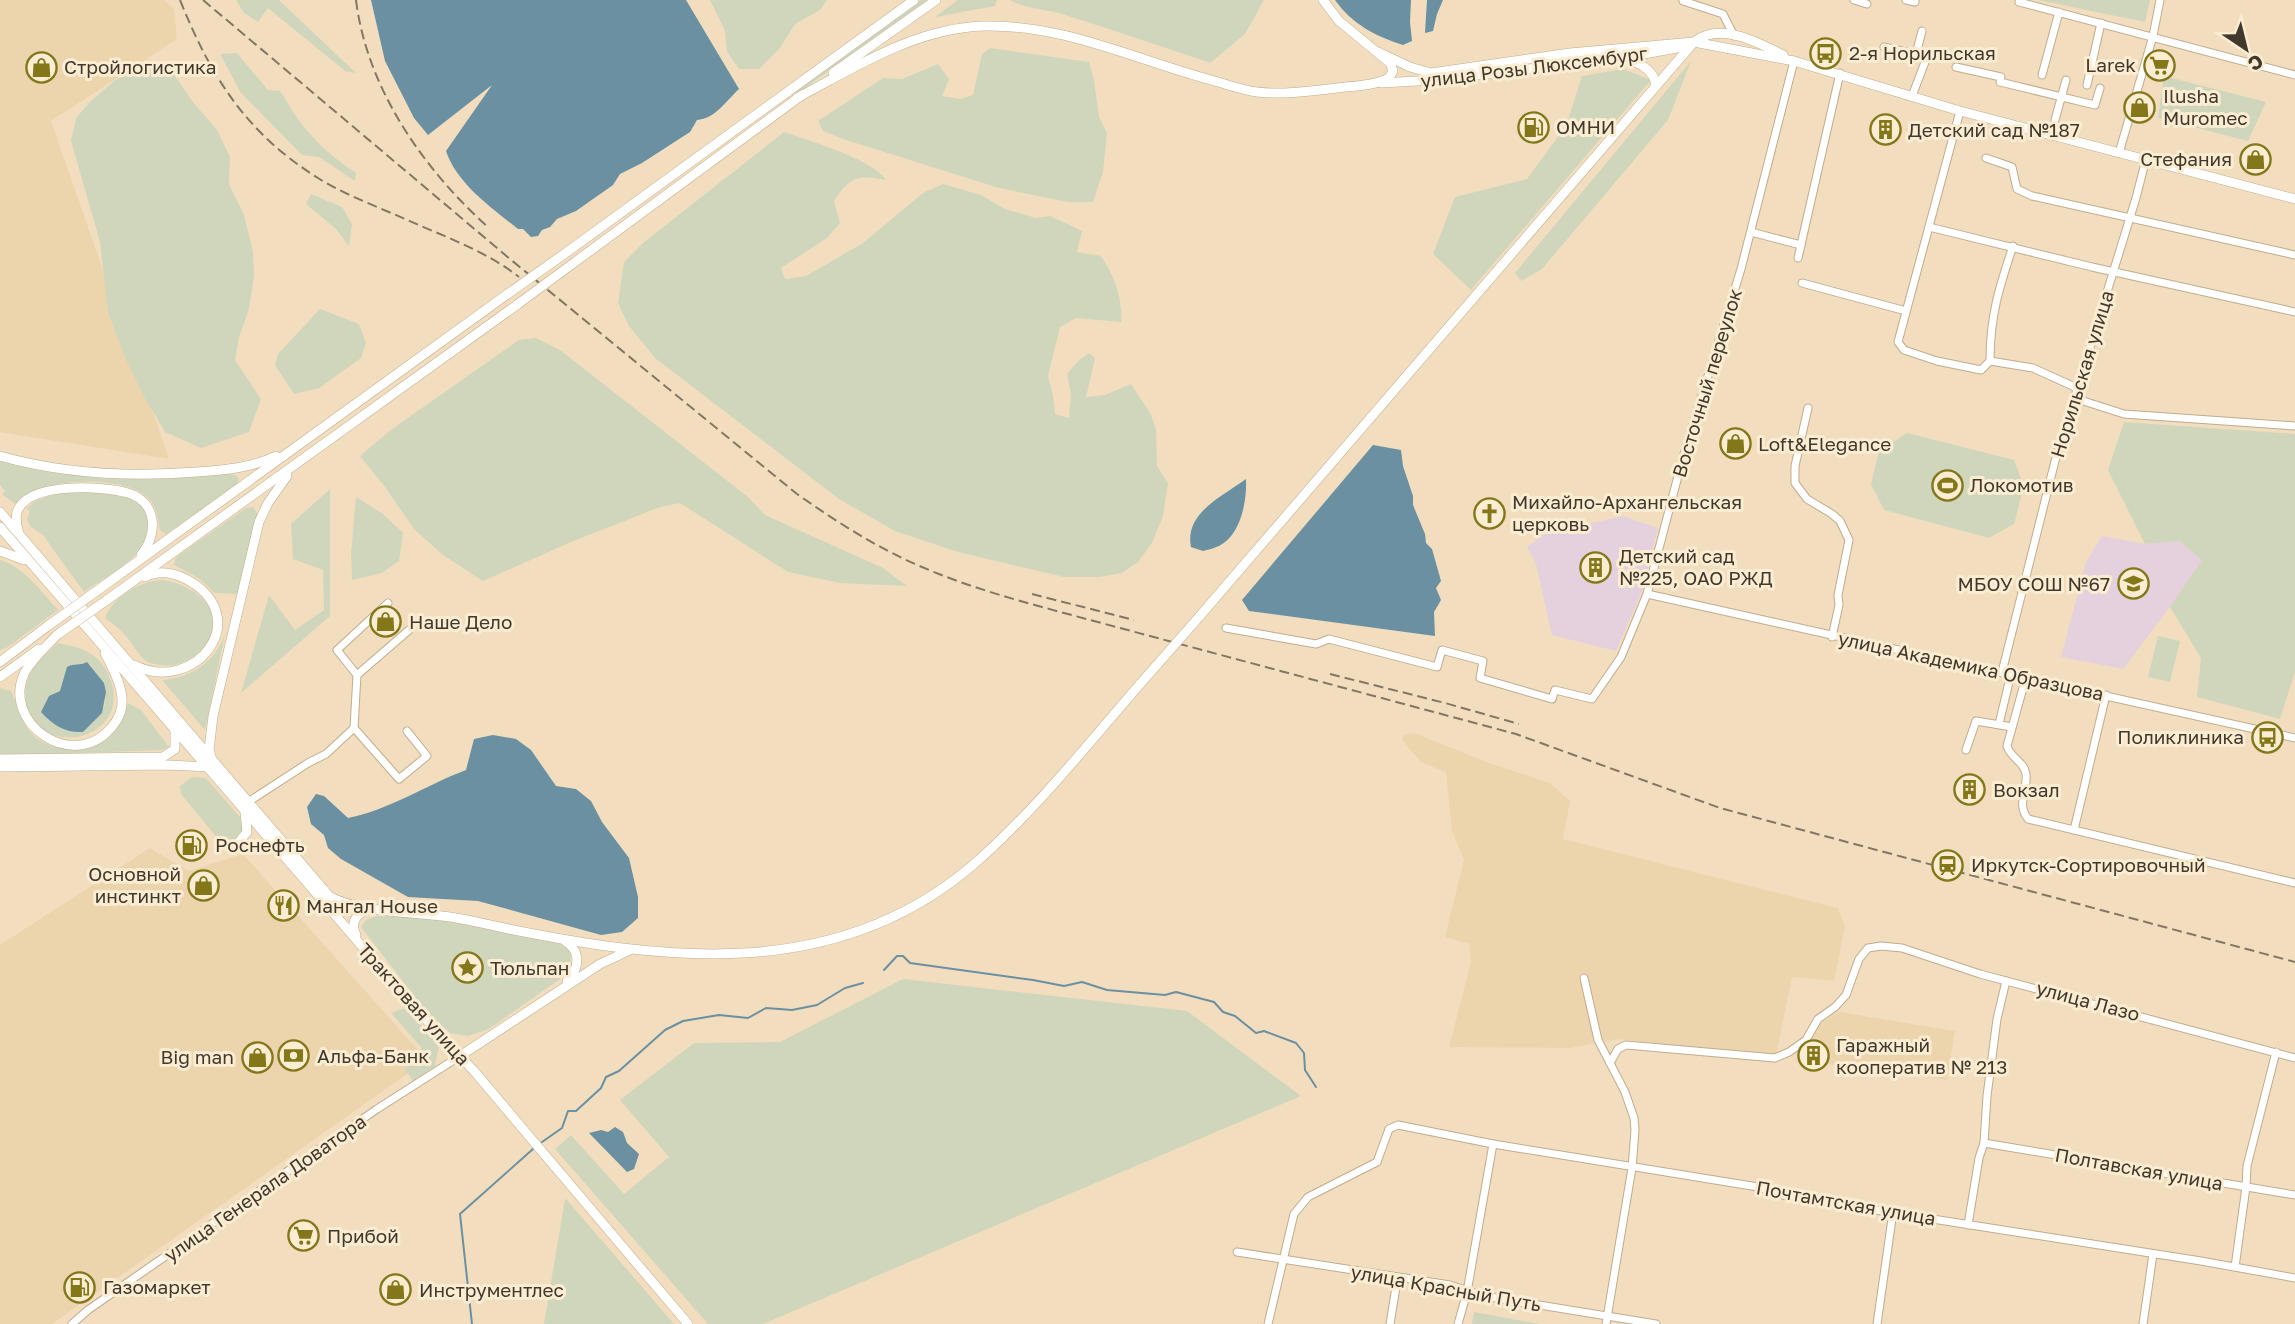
<svg xmlns="http://www.w3.org/2000/svg" width="2295" height="1324" viewBox="0 0 2295 1324" font-family="'Golos Text',sans-serif">
	<rect width="100%" height="100%" fill="#f2debe"/>
	<g fill="#ecd4ad">
		<path d="M0 0H164L174 9 177 39 51 121 169 459 0 432Z"/>
		<path d="M1414 733 1489 763 1550 783 1570 801 1563 839 1838 908 1845 926 1834 981 1792 977 1776 1056 1617 1039 1570 1048 1449 1047 1471 962 1469 944 1445 937 1464 860 1452 831 1446 772 1421 762 1402 740 1404 735Z"/>
		<path d="M150 848 189 871 243 854 427 1060 52 1324H0V945Z"/>
		<path d="M1839 1012 1955 1031 1947 1080 1805 1061 1807 1048 1819 1025Z"/>
	</g>
	<g fill="#e5d0de">
		<path d="M1623 516 1658 528 1643 589 1616 651 1552 635 1536 564 1527 547 1545 534Z"/>
		<path d="M2102 536 2145 544 2179 541 2203 560 2170 607 2123 669 2061 657 2086 562Z"/>
	</g>
	<g fill="#d0d6bc" fill-rule="evenodd">
		<path d="M236 0H279L356 73 345 71 268 8 258 22 244 13Z"/>
		<path d="M710 0H827L820 10 795 24 780 48 759 69H739L727 52 725 31Z"/>
		<path d="M921 0H927L798 93 795 91Z"/>
		<path d="M958 0H997L995 6 935 17Z"/>
		<path d="M1010 0H1264L1245 34 1210 63C1161 46 1112 30 1062 14 1048 10 1022 8 1010 0Z"/>
		<path d="M2038 0H2150L2145 22Z"/>
		<path d="M990 48 1089 62 1094 80 1099 117 1107 133 1103 172 1093 202H1068L999 188 843 139 823 131 818 121 883 78 902 79 938 64 949 79 942 96 960 99 973 95 982 54Z"/>
		<path d="M237 53 268 90 280 91C287 100 291 110 298 119 314 141 333 158 356 173L355 181 319 157 302 155 241 93 220 54Z"/>
		<path d="M150 61 169 67 192 101 217 130 230 157 229 184 244 215 253 252 254 275 249 309 239 337 235 360 261 399 249 432 201 448 165 432 143 395 125 357 108 312 100 242 71 141 76 118 90 102 114 81Z"/>
		<path d="M1691 61 1668 120 1542 269 1521 281 1515 273Z"/>
		<path d="M1623 69 1651 80 1471 290 1433 254 1455 197 1527 179 1566 126 1582 76Z"/>
		<path d="M2164 76 2266 102 2248 141 2158 118Z"/>
		<path d="M784 132C807 140 875 160 886 180 858 175 851 175 834 201L840 223 827 238 781 268 785 279 806 276 863 243 923 193 943 184 981 195 1005 209 1036 218 1050 216 1082 231 1077 252 1101 256C1114 275 1123 299 1121 322L1076 318 1060 327 1048 376 1053 395 1055 414 1069 418 1071 395 1067 374 1078 361 1089 353 1095 358 1086 397 1105 395 1131 384 1150 413 1156 429 1157 466 1168 483 1163 516 1152 543 1138 562 1122 573 1100 577H1064L958 552 895 531 839 499 655 358 629 326 618 303 624 262 643 243Z"/>
		<path d="M311 194 342 207 352 224 349 246 336 229 306 204Z"/>
		<path d="M320 309 359 324 366 343 361 358 319 388 294 394 275 365 278 354Z"/>
		<path d="M536 338 560 350 748 497 765 515 883 568 907 586 840 583 788 572 680 503 660 507 571 542 483 581 443 555 414 529 385 487 360 456 392 429 519 340Z"/>
		<path d="M2124 422 2295 434V672L2280 719 2197 697 2201 658 2170 607 2202 560 2179 541 2145 544 2108 470Z"/>
		<path d="M1907 433 2014 460 2024 486 2014 524 1989 538 1884 510 1871 484 1879 451Z"/>
		<path d="M0 460 147 478 230 474 237 476 239 480 237 484 166 534 160 530C158 519 157 507 149 499 129 477 64 479 38 489 29 492 23 498 15 504L2 494 5 491 0 485Z"/>
		<path d="M330 489V616L241 693 269 595 295 630 324 610 323 570 293 559 291 524Z"/>
		<path d="M70 492C96 492 146 488 148 523 149 533 147 541 141 549 127 566 102 579 84 592L43 535 31 527 27 520 30 511 26 509C38 496 54 495 70 492Z"/>
		<path d="M356 497 383 514 403 533 399 561 382 573 352 580 351 555Z"/>
		<path d="M253 507 257 513V518L237 594 215 593 200 579 174 565 175 559 179 555 246 508Z"/>
		<path d="M0 560C23 566 42 592 58 610L8 647 0 650Z"/>
		<path d="M163 580C205 586 237 627 193 657 183 663 173 667 162 665 157 664 150 664 146 661 138 655 132 643 126 636 120 629 112 623 105 618 113 596 140 581 163 580Z"/>
		<path d="M225 634 205 730 162 680C191 678 215 662 225 634Z"/>
		<path d="M2158 636 2180 641 2170 682 2148 677Z"/>
		<path d="M58 643C84 648 102 654 111 681 131 736 46 762 27 707 24 696 25 685 29 675 36 662 48 653 58 643ZM87 662C106 682 115 705 90 724L49 696 60 691Z"/>
		<path d="M0 688 11 691C19 707 20 722 33 735 39 741 45 743 52 746 88 760 117 735 128 703L141 710 169 747 162 750 0 756Z"/>
		<path d="M192 777 206 778 244 822 241 836 230 846 223 845 181 794 180 786Z"/>
		<path d="M376 916H445L560 944 571 952 570 966 560 979 489 1029 468 1036 450 1033 426 1011 361 927 366 920Z"/>
		<path d="M903 979 1187 1011 1301 1096 763 1324H708L555 1149 571 1135 624 1194 669 1157 620 1100 694 1043 780 1042Z"/>
		<path d="M405 1008 439 1046 435 1066 413 1081 405 1069 419 1058 421 1047 391 1013Z"/>
		<path d="M565 1199H566L674 1324H544Z"/>
		<path d="M1474 1312 1540 1324H1472Z"/>
	</g>
	<g fill="#6a90a2">
		<path d="M371 0H686L739 89C726 101 715 119 697 120L690 132 642 163 620 174 613 185 576 211 557 219 550 227 542 230 538 236 531 237 523 229H518C492 208 457 184 446 151L492 85 428 135 414 118 385 61Z"/>
		<path d="M1335 0H1411L1410 22 1412 41 1403 45C1375 36 1352 24 1335 0Z"/>
		<path d="M1427 0H1443L1437 14 1433 31 1425 33Z"/>
		<path d="M1373 445 1401 450 1403 466 1413 496V505L1425 534 1426 543 1432 549 1441 581 1436 588 1441 600 1434 612 1435 636 1249 611 1242 600Z"/>
		<path d="M1246 479C1247 501 1241 535 1219 546 1214 548 1208 550 1203 551L1191 547C1184 513 1223 496 1246 479Z"/>
		<path d="M87 662 104 683 106 692 102 713 83 732C65 733 53 725 41 712L49 696 60 691 67 667C74 663 80 666 87 662Z"/>
		<path d="M493 735 516 739 531 750 556 786 576 789 591 801 602 822 629 858 638 897V918L622 932 601 935 478 901 408 897 341 859 328 848 324 835 311 824 307 807 316 794 324 796 348 818C389 810 426 785 466 770L474 739Z"/>
		<path d="M615 1127 623 1132 627 1143 639 1154 634 1169 627 1172 589 1133 601 1130 608 1132Z"/>
	</g>
	<g fill="none" stroke-linecap="round" stroke-linejoin="round">
		<g stroke="#6a90a2" stroke-width="2">
			<path d="M884 970 897 956H903L910 963 1033 980 1064 986 1082 982 1107 990 1165 995 1176 992 1214 1002 1223 1012 1235 1016 1256 1033 1264 1031 1296 1043 1304 1053 1305 1070 1316 1087"/>
			<path d="M542 1142 562 1128 568 1111H576L601 1088 606 1077 619 1071 665 1030 683 1021 719 1015 748 1018 766 1008 792 1010 817 1005 845 988 863 983"/>
			<path d="M472 1324 460 1214 533 1149"/>
		</g>
		<defs>
			<g id="minor">
				<path d="M1854 0 1867 4"/>
				<path d="M1906 0 1915 2V0"/>
				<path d="M1683 1 1723 14 1734 36"/>
				<path d="M2019 2 2295 75"/>
				<path d="M1884 47 1927 57 1912 96"/>
				<path d="M1916 54 1922 31"/>
				<path d="M1956 67 2001 77"/>
				<path d="M2042 75 2059 12"/>
				<path d="M2000 82 2095 105 2100 88"/>
				<path d="M2087 85 2101 23"/>
				<path d="M1960 111 1898 342 1904 350 1937 361 1981 370 1990 361"/>
				<path d="M2055 120 2066 80"/>
				<path d="M2119 153 2153 36 2160 0"/>
				<path d="M1986 158 2012 167 2017 189 2032 196 2295 255"/>
				<path d="M1929 227 2092 267 2295 312"/>
				<path d="M1751 232 1801 245"/>
				<path d="M2013 246C1999 288 1990 316 1990 361L2033 368 2077 388"/>
				<path d="M1798 258 1840 73"/>
				<path d="M1802 283 1906 311"/>
				<path d="M2074 398 2124 414 2295 426"/>
				<path d="M1808 408 1795 466V483L1807 499 1832 514 1840 521 1849 540 1838 595 1839 605 1832 637"/>
				<path d="M1647 594 2295 738"/>
				<path d="M1226 628 1316 644 1329 639 1437 667 1442 650 1483 661 1480 678 1552 699 1555 690 1592 699 1621 657 1647 594 1683 457 1741 269 1794 61"/>
				<path d="M2002 672 2055 461 2136 198 2146 159"/>
				<path d="M357 675 409 630"/>
				<path d="M2026 677 2007 746C2011 759 2024 761 2026 774 2028 790 2016 804 2028 819L2295 883"/>
				<path d="M1999 724 2011 674"/>
				<path d="M354 728 399 779 427 756 407 731"/>
				<path d="M1966 750 1976 721 2012 727"/>
				<path d="M248 802 308 763 326 754 354 728 357 675 337 650 388 603"/>
				<path d="M2074 830 2106 695"/>
				<path d="M1584 978 1598 1040 1625 1092 1634 1118 1635 1130 1632 1168 1606 1324"/>
				<path d="M1610 1063 1618 1049 1626 1045 1775 1058 1789 1052 1806 1040 1818 1019 1835 1007 1846 995 1859 959 1868 948 1881 946 1902 948 1980 974 2295 1058"/>
				<path d="M1984 1143 2295 1195"/>
				<path d="M1968 1225 1979 1158 1984 1143 1987 1096 1997 1019 2006 981"/>
				<path d="M1237 1252 1450 1285 1484 1296 1656 1324"/>
				<path d="M2235 1267 2246 1187 2247 1166 2276 1052"/>
				<path d="M72 1324 88 1310 377 1109 460 1056"/>
				<path d="M1268 1324 1294 1214 1308 1197 1377 1162 1389 1129 1398 1125 1493 1144 1758 1187 1786 1196 2201 1261 2295 1278"/>
				<path d="M1390 1324 1396 1287 1405 1278"/>
				<path d="M1458 1324 1467 1292 1493 1144"/>
				<path d="M1877 1324 1893 1212"/>
				<path d="M2143 1324 2153 1254"/>
			</g>
			<g id="major">
				<path d="M1376 51 1410 67 1431 73 1570 53 1694 42 1794 61 1960 111 2295 199"/>
				<path d="M1625 59C1640 63 1653 69 1656 85"/>
				<path d="M833 73 936 0"/>
				<path d="M1381 83 1435 80 1621 58 1683 47"/>
				<path d="M797 98C855 67 916 28 984 26 1063 24 1136 60 1211 80 1226 84 1242 90 1257 92 1283 95 1311 91 1337 88 1353 86 1374 86 1389 78L1393 71 1390 63 1339 21 1323 0"/>
				<path d="M567 252 914 0"/>
				<path d="M575 262 802 95"/>
				<path d="M0 456C64 474 132 477 197 472 225 470 251 468 276 456"/>
				<path d="M0 512 329 896C355 912 411 912 442 916 463 918 484 924 504 928 667 961 836 982 973 865 1035 811 1087 745 1141 683"/>
				<path d="M0 527 418 1011 474 1071 688 1324"/>
				<path d="M19 534C17 527 15 519 17 512 28 481 104 486 128 493 158 502 158 535 141 555"/>
				<path d="M0 551 24 560"/>
				<path d="M98 590 509 293"/>
				<path d="M107 600 518 304"/>
				<path d="M1199 617 1694 42C1720 21 1759 43 1783 55"/>
				<path d="M57 635C46 647 33 658 25 672 0 722 72 773 111 728 118 720 123 710 122 699 121 683 112 667 105 653"/>
				<path d="M0 662 49 625"/>
				<path d="M134 665C195 696 257 617 186 579 172 572 159 570 145 577"/>
				<path d="M0 677 39 649"/>
				<path d="M211 756 209 750 213 716 259 522 268 503 287 476"/>
				<path d="M0 759 163 757 175 749V729"/>
				<path d="M0 767 168 765 209 767"/>
				<path d="M235 847 247 832 245 812"/>
				<path d="M356 935C349 921 358 912 372 908"/>
				<path d="M565 941C581 951 580 968 567 981"/>
				<path d="M460 1056 600 964 628 951"/>
			</g>
		</defs>
		<use href="#minor" stroke="#c0ac8e" stroke-width="9"/>
		<use href="#major" stroke="#c0ac8e" stroke-width="10"/>
		<use href="#minor" stroke="#fff" stroke-width="7"/>
		<use href="#major" stroke="#fff" stroke-width="9"/>
		<g stroke="#837763" stroke-width="2" stroke-dasharray="10 5" stroke-linecap="butt">
			<path d="M180 0C211 77 246 133 318 178 345 195 376 206 405 219 443 236 486 251 519 277"/>
			<path d="M203 0 510 259 797 494C837 522 877 548 922 567 968 587 1016 600 1064 613L1516 734 1720 808 2295 962"/>
			<path d="M356 0C367 89 424 170 489 228"/>
			<path d="M1032 594 1134 620"/>
			<path d="M1330 674 1445 703 1519 724"/>
		</g>
		<defs>
			<g id="major-bridge">
				<path d="M509 293 567 252"/>
				<path d="M518 304 575 262"/>
				<path d="M49 625 98 590"/>
				<path d="M57 635 107 600"/>
				<path d="M1141 683 1199 617"/>
			</g>
		</defs>
		<use href="#major-bridge" stroke="#c0ac8e" stroke-width="10" stroke-linecap="butt"/>
		<use href="#major-bridge" stroke="#fff" stroke-width="9"/>
	</g>
	<defs>
		<symbol id="bus-ring" viewBox="-11 -11 22 22"><circle r="9.5" fill="#fcecd2" stroke="#83771a" stroke-width="1.5"/><path d="M-5-6H5V4H4V6H2V4H-2V6H-4V4H-5ZM-3.5-4V0h7V-4ZM-3.5 1.2v1.5H-2V1.2ZM2 1.2v1.5H3.5V1.2Z" fill="#83771a"/></symbol>
		<symbol id="supermarket-ring" viewBox="-11 -11 22 22"><circle r="9.5" fill="#fcecd2" stroke="#83771a" stroke-width="1.5"/><path d="M-6-5.5h2.5l.6 2H6L4.5 2H-2.5L-4.4-4H-6ZM-1.5 3.2a1.3 1.3 0 1 0 .1 0ZM3 3.2a1.3 1.3 0 1 0 .1 0Z" fill="#83771a"/></symbol>
		<symbol id="shop-ring" viewBox="-11 -11 22 22"><circle r="9.5" fill="#fcecd2" stroke="#83771a" stroke-width="1.5"/><path d="M-5-2.5h2.3a2.7 3.5 0 0 1 5.4 0H5L5.5 6h-11ZM-1.5-2.5h3a1.5 2.3 0 0 0-3 0Z" fill="#83771a"/></symbol>
		<symbol id="fuel-ring" viewBox="-11 -11 22 22"><circle r="9.5" fill="#fcecd2" stroke="#83771a" stroke-width="1.5"/><path d="M-5.5-6h7V0h2V4h1.3V-2.5L3-4.5l.8-.8L6-3V5H2.5V1h-1V6h-7ZM-4.2-4.7v3.2H.2V-4.7Z" fill="#83771a"/></symbol>
		<symbol id="building-ring" viewBox="-11 -11 22 22"><circle r="9.5" fill="#fcecd2" stroke="#83771a" stroke-width="1.5"/><path d="M-4-6H4V6H1V3H-1V6H-4ZM-2.5-4.3h1.7v1.8h-1.7ZM.8-4.3h1.7v1.8H.8ZM-2.5-1h1.7V.8h-1.7ZM.8-1h1.7V.8H.8Z" fill="#83771a"/></symbol>
		<symbol id="stadium-ring" viewBox="-11 -11 22 22"><circle r="9.5" fill="#fcecd2" stroke="#83771a" stroke-width="1.5"/><path d="M0-5a6.5 5 0 1 0 0 10a6.5 5 0 1 0 0-10ZM-3.5-1.8h7v3.6h-7Z" fill="#83771a"/></symbol>
		<symbol id="church-ring" viewBox="-11 -11 22 22"><circle r="9.5" fill="#fcecd2" stroke="#83771a" stroke-width="1.5"/><path d="M-1.2-6h2.4v3.5h3.3v2.4h-3.3V6h-2.4V-.1h-3.3v-2.4h3.3Z" fill="#83771a"/></symbol>
		<symbol id="school-ring" viewBox="-11 -11 22 22"><circle r="9.5" fill="#fcecd2" stroke="#83771a" stroke-width="1.5"/><path d="M0-5L7-2L0 1L-7-2ZM-4 1L0 2.5L4 1V4Q0 6-4 4Z" fill="#83771a"/></symbol>
		<symbol id="station-ring" viewBox="-11 -11 22 22"><circle r="9.5" fill="#fcecd2" stroke="#83771a" stroke-width="1.5"/><path d="M-3-6H3Q5-6 5-4V2Q5 4 3 4L4.5 6H3L1.5 4h-3L-3 6H-4.5L-3 4Q-5 4-5 2V-4Q-5-6-3-6ZM-3.5-4v3h7v-3ZM-3.5 1v1.5H-2V1ZM2 1v1.5H3.5V1Z" fill="#83771a"/></symbol>
		<symbol id="restaurant-ring" viewBox="-11 -11 22 22"><circle r="9.5" fill="#fcecd2" stroke="#83771a" stroke-width="1.5"/><path d="M-5-6h1v4h1v-4h1v4h1v-4h1v5L-1.5 .5V6h-2V.5L-5-1ZM5-6V6H3V1.5H1.5Q1.5-4 5-6Z" fill="#83771a"/></symbol>
		<symbol id="sight-ring" viewBox="-11 -11 22 22"><circle r="9.5" fill="#fcecd2" stroke="#83771a" stroke-width="1.5"/><path d="M0-6L1.8-2.2L6-1.7L2.9 1.2L3.7 5.4L0 3.3L-3.7 5.4L-2.9 1.2L-6-1.7L-1.8-2.2Z" fill="#83771a"/></symbol>
		<symbol id="bank-ring" viewBox="-11 -11 22 22"><circle r="9.5" fill="#fcecd2" stroke="#83771a" stroke-width="1.5"/><path d="M-6-4H6V4H-6ZM0-2.3a2.3 2.3 0 1 0 0 4.6a2.3 2.3 0 1 0 0-4.6Z" fill="#83771a"/></symbol>
	</defs>
	<g fill-rule="evenodd">
		<use href="#bus-ring" x="1808" y="36" width="35" height="35"/>
		<use href="#supermarket-ring" x="2142" y="48" width="35" height="35"/>
		<use href="#shop-ring" x="24" y="50" width="35" height="35"/>
		<use href="#shop-ring" x="2122" y="90" width="35" height="35"/>
		<use href="#fuel-ring" x="1516" y="110" width="35" height="35"/>
		<use href="#building-ring" x="1868" y="112" width="35" height="35"/>
		<use href="#shop-ring" x="2238" y="142" width="35" height="35"/>
		<use href="#shop-ring" x="1718" y="426" width="35" height="35"/>
		<use href="#stadium-ring" x="1930" y="468" width="35" height="35"/>
		<use href="#church-ring" x="1472" y="496" width="35" height="35"/>
		<use href="#building-ring" x="1578" y="550" width="35" height="35"/>
		<use href="#school-ring" x="2116" y="566" width="35" height="35"/>
		<use href="#shop-ring" x="368" y="604" width="35" height="35"/>
		<use href="#bus-ring" x="2250" y="720" width="35" height="35"/>
		<use href="#building-ring" x="1952" y="772" width="35" height="35"/>
		<use href="#fuel-ring" x="174" y="828" width="35" height="35"/>
		<use href="#station-ring" x="1930" y="848" width="35" height="35"/>
		<use href="#shop-ring" x="186" y="868" width="35" height="35"/>
		<use href="#restaurant-ring" x="266" y="888" width="35" height="35"/>
		<use href="#sight-ring" x="450" y="950" width="35" height="35"/>
		<use href="#bank-ring" x="276" y="1038" width="35" height="35"/>
		<use href="#building-ring" x="1796" y="1038" width="35" height="35"/>
		<use href="#shop-ring" x="240" y="1040" width="35" height="35"/>
		<use href="#supermarket-ring" x="286" y="1218" width="35" height="35"/>
		<use href="#fuel-ring" x="62" y="1270" width="35" height="35"/>
		<use href="#shop-ring" x="378" y="1272" width="35" height="35"/>
	</g>
	<g text-anchor="middle" stroke-width="6" stroke-linejoin="round" paint-order="stroke">
		<g font-size="19" fill="#41392c" stroke="#fcecd2" text-anchor="start">
			<text x="1849" y="60">2-я Норильская</text>
			<text x="2136" y="72" text-anchor="end">Larek</text>
			<text x="64" y="74">Стройлогистика</text>
			<text x="2163" y="103">Ilusha<tspan x="2163" dy="22">Muromec</tspan></text>
			<text x="1556" y="134">ОМНИ</text>
			<text x="1908" y="137">Детский сад №187</text>
			<text x="2232" y="166" text-anchor="end">Стефания</text>
			<text x="1758" y="451">Loft&amp;Elegance</text>
			<text x="1970" y="492">Локомотив</text>
			<text x="1512" y="509">Михайло-Архангельская<tspan x="1512" dy="22">церковь</tspan></text>
			<text x="1619" y="563">Детский сад<tspan x="1619" dy="22">№225, ОАО РЖД</tspan></text>
			<text x="2110" y="591" text-anchor="end">МБОУ СОШ №67</text>
			<text x="409" y="629">Наше Дело</text>
			<text x="2244" y="744" text-anchor="end">Поликлиника</text>
			<text x="1993" y="797">Вокзал</text>
			<text x="215" y="852">Роснефть</text>
			<text x="1971" y="872">Иркутск-Сортировочный</text>
			<text x="181" y="881" text-anchor="end">Основной<tspan x="181" dy="22">инстинкт</tspan></text>
			<text x="306" y="913">Мангал House</text>
			<text x="490" y="975">Тюльпан</text>
			<text x="1836" y="1052">Гаражный<tspan x="1836" dy="22">кооператив № 213</tspan></text>
			<text x="317" y="1063">Альфа-Банк</text>
			<text x="234" y="1064" text-anchor="end">Big man</text>
			<text x="327" y="1243">Прибой</text>
			<text x="103" y="1294">Газомаркет</text>
			<text x="419" y="1297">Инструментлес</text>
		</g>
		<g font-size="19" fill="#41392c" stroke="#fcecd2">
			<text transform="translate(1534 67) rotate(-7)" y="7">улица Розы Люксембург</text>
			<text transform="translate(2082 374) rotate(-73)" y="7">Норильская улица</text>
			<text transform="translate(1707 383) rotate(-73)" y="7">Восточный переулок</text>
			<text transform="translate(1971 666) rotate(12)" y="7">улица Академика Образцова</text>
			<text transform="translate(2088 1001) rotate(15)" y="7">улица Лазо</text>
			<text transform="translate(414 1004) rotate(48)" y="7">Трактовая улица</text>
			<text transform="translate(2139 1169) rotate(10)" y="7">Полтавская улица</text>
			<text transform="translate(265 1188) rotate(-35)" y="7">улица Генерала Доватора</text>
			<text transform="translate(1846 1203) rotate(10)" y="7">Почтамтская улица</text>
			<text transform="translate(1446 1288) rotate(10)" y="7">улица Красный Путь</text>
		</g>
	</g>
	<g transform="translate(2246 49) rotate(145)" stroke="#fcecd2" stroke-width="5" paint-order="stroke">
	<path d="M0-5L12 26L0 18L-12 26Z" fill="#41392c"/>
	<text y="-10" font-size="19" font-weight="bold" text-anchor="middle" fill="#41392c">С</text>
	</g>
</svg>
